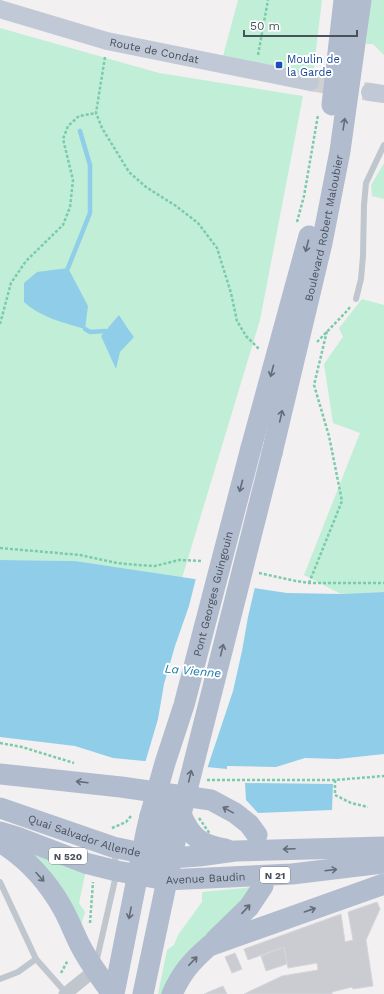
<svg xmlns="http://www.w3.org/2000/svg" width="384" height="994" viewBox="0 0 384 994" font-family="'Work Sans',sans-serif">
	<rect width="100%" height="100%" fill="#f2f0f0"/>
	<g fill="#c1eed7">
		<path d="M238 0H322L314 66V75L223 56Z"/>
		<path d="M370 0H384V55L373 44H366Z"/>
		<path d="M0 28 159 73 303 96 260 320 182 578 75 561 0 560Z"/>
		<path d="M384 163V199L372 196 371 185Z"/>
		<path d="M362 299 384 305V592L341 594 304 575 360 433 333 423 324 364 343 337 339 328Z"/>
		<path d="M26 850 86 870 79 903 85 912 81 925Z"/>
		<path d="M254 887 165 994H158L167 950 174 945 178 935 202 902V892Z"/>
	</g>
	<g fill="#90cde9">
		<path d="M68 268 88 306 85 329C64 323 40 317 24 302V283L37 272Z"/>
		<path d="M119 315 128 329 134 337 120 352 116 369 101 336Z"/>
		<path d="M0 560 75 561 287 593 341 594 384 592V754L338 759 305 758 276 767 227 766V769L113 758 75 746 0 737Z"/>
		<path d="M245 783 333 784 332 810 258 813 246 800Z"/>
	</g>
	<path fill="#f2f0f0" d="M196 578 255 587 248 617 242 651 233 691 207 769 145 763 158 719 164 684 175 646 189 606Z"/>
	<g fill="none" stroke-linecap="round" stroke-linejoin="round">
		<g stroke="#90cde9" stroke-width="4.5">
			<path d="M68 268 90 213V165L80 131"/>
			<path d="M85 329 90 332 105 331"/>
		</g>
	</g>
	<g fill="#caccd2" stroke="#d4d6db">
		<path d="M377 902 380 909 366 940 373 986 353 989 352 987 332 992V994H244L282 976 318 970 317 963 288 968 284 947 248 960 244 949 341 914 345 942 353 940 348 912Z"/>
		<path d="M284 947 287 964 266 971 261 956Z"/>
		<path d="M235 953 242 969 232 973 225 957Z"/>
		<path d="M223 986 227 994H204Z"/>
	</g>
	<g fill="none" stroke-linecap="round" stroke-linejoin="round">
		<path stroke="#d0d0d3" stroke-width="18" stroke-dasharray="18 9" stroke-linecap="butt" d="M310 82 370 92"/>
		<g stroke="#7acbac" stroke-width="2.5" stroke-dasharray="3 2" stroke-linecap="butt">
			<path d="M258 55 268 0"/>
			<path d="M105 57 96 113 102 128 129 172 146 187 176 206 198 223 217 248 231 293 237 321 246 336 260 350"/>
			<path d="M297 222 304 196 318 115"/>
			<path d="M0 324 11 283 26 261 63 225 70 207 73 180 63 139 68 126 79 116 96 113"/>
			<path d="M317 342 345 313 351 306"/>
			<path d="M0 548 80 555 117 563 138 565 155 566 179 560 203 561"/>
			<path d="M259 573 296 581 309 583H384"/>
			<path d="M309 583 342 501 329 436 314 385 327 331"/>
			<path d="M0 743 22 747 74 763"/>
			<path d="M207 780H335L384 776"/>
			<path d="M335 780V795L351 803 368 807"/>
			<path d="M112 828 126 822 131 816"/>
			<path d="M90 923 93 882"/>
			<path d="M61 973 68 960"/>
		</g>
		<g stroke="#bfc6ce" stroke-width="6">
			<path d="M356 299 361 279 363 256 364 205 366 183 384 145"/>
			<path d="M0 882 36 959 67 994"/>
			<path d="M96 963 117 871 114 851"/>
			<path d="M0 979 18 972 36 959"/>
		</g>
		<path stroke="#bfc6ce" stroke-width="13" d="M65 994 95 970"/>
		<g stroke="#c2c9d6" stroke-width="18">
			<path id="s1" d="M0 9 107 41 310 82"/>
			<path d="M370 92 384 94"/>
		</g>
		<g stroke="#b1bcce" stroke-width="21">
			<path d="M332 105 344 0"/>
			<path d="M251 448 309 236"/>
			<path id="s2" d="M272 453 322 243 340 151 361 0"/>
			<path d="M0 774 121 787 211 800 235 813 249 824 257 835"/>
			<path id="s3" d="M0 808 113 847 141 853 171 858 199 856 235 851 384 847"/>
			<path d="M181 814C191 838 201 845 226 849"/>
			<path id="s4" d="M0 832 17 837 85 863 117 871 166 880 292 874 384 863"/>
			<path d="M0 842C26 858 48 882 63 909 69 920 74 933 80 945 89 963 101 978 112 994"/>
			<path d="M160 863 158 856 167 802"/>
			<path d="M215 940 249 907 263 886"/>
			<path d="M114 994 146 833 150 816"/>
			<path d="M143 994 181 814"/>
			<path d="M172 994C182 972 191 962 209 946L384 884"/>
		</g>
		<path stroke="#7acbac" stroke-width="2.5" stroke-dasharray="3 2" stroke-linecap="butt" d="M199 818 210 834"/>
		<g stroke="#b1bcce" stroke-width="21">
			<path d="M181 814 272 453"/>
			<path id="s5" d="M150 816 165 763 184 705 251 448"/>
		</g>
	</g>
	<defs><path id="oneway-shaft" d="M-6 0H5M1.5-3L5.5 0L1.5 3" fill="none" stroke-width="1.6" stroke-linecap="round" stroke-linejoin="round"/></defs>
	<g stroke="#636c79">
		<use href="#oneway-shaft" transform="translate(344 124) rotate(-81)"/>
		<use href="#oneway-shaft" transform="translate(307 246) rotate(104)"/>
		<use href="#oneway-shaft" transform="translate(272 371) rotate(105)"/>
		<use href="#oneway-shaft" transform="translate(281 416) rotate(-77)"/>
		<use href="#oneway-shaft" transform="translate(241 486) rotate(105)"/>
		<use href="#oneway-shaft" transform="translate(222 650) rotate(-76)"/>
		<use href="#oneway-shaft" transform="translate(190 776) rotate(-77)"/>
		<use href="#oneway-shaft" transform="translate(82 782) rotate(-173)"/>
		<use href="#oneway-shaft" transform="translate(228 810) rotate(-151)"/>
		<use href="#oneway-shaft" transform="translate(289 849) rotate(178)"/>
		<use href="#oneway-shaft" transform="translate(331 870) rotate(-7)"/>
		<use href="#oneway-shaft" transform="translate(40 877) rotate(48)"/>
		<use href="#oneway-shaft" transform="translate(246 909) rotate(-47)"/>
		<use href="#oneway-shaft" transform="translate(310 910) rotate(-19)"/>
		<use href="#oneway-shaft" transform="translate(130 913) rotate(101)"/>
		<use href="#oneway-shaft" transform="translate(193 961) rotate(-46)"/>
	</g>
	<rect fill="#1a4fb4" stroke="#fff" stroke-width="1.5" x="275" y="61" width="8" height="8" rx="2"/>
	<g text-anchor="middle" stroke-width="4" stroke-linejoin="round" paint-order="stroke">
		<g fill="#fff" stroke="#80858e" stroke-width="1">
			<rect x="49" y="848" width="38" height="16" rx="3"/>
			<rect x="260" y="867" width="30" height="16" rx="3"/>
		</g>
		<g font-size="10" font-weight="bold" fill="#49515d">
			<text x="68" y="860">N 520</text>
			<text x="275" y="879">N 21</text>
		</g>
		<g font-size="11" fill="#49515d" stroke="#fff">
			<text dy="4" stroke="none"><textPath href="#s1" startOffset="160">Route de Condat</textPath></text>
			<text dy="4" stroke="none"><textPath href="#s2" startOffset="231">Boulevard Robert Maloubier</textPath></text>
			<text dy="4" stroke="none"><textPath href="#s5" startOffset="231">Pont Georges Guingouin</textPath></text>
			<text dy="4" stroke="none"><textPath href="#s3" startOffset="89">Quai Salvador Allende</textPath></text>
			<text dy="4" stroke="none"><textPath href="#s4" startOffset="213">Avenue Baudin</textPath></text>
		</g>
		<g font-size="11" fill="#164399" stroke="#fff" text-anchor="start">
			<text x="287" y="63">Moulin de<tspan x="287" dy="13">la Garde</tspan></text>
		</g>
		<g font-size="12" font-style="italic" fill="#1277a7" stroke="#fff">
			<text transform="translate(193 671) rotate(5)" y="4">La Vienne</text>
		</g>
	</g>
	<path d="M244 30v6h113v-6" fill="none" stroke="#49515d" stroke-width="2"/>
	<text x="250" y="30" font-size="12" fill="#49515d" stroke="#ffffff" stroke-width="3" paint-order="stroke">50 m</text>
</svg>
